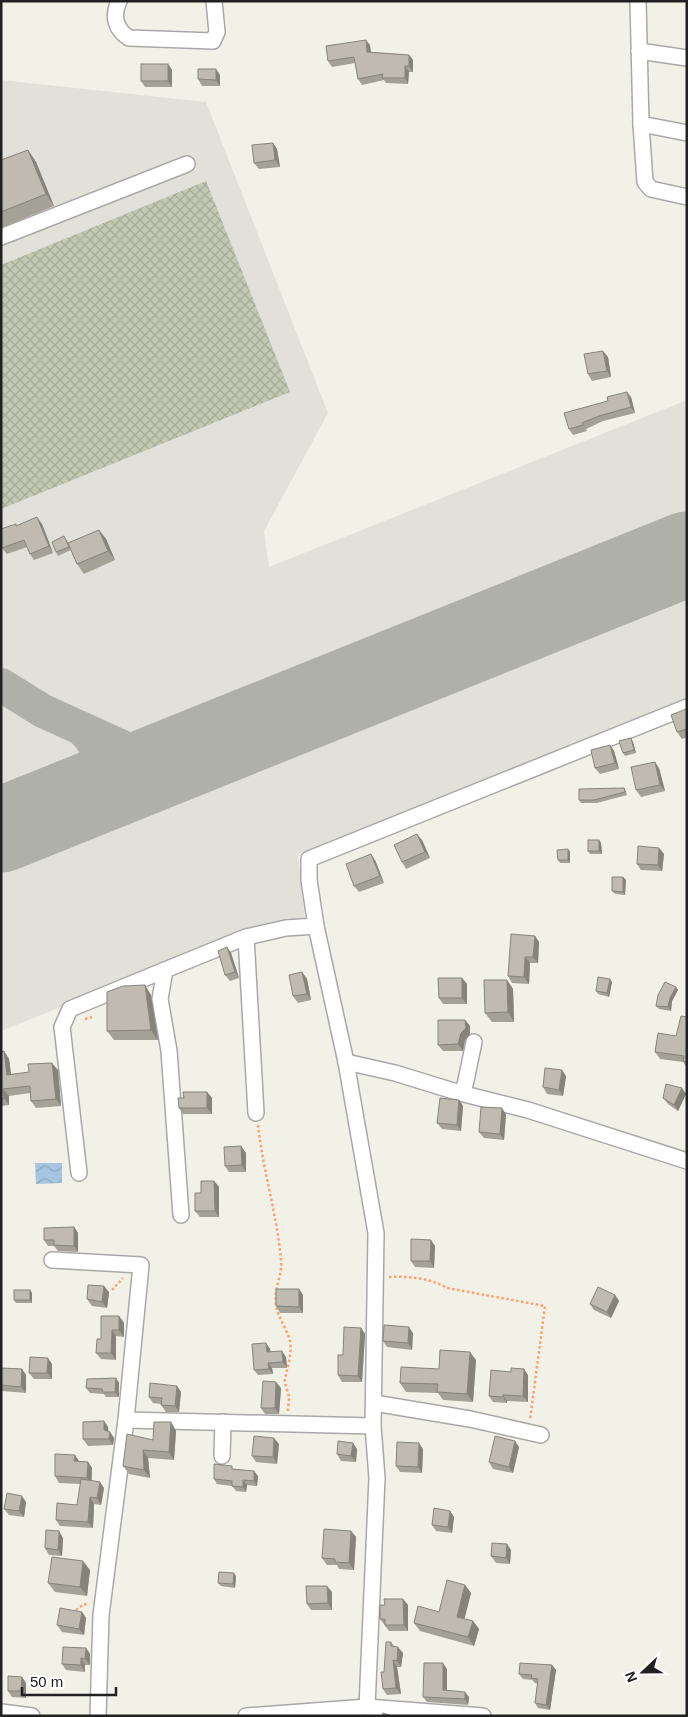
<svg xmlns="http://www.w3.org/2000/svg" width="688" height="1717" viewBox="0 0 688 1717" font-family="Helvetica,sans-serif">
  <defs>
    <pattern id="construction-cross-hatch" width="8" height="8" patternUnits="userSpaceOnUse" patternTransform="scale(1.25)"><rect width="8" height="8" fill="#c2c8b2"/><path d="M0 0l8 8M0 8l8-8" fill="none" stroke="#a6ac99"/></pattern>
    <pattern id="water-waves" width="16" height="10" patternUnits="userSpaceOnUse" patternTransform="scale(1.25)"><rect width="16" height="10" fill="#a5c5e2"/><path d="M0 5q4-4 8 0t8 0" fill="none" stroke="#8ea9c2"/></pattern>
  </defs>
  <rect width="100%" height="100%" fill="#f2f1e7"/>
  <path fill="#e1e1d9" d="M1,80L206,102L328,413L264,531L269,567L687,400V699L415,810L298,854L305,921H276L1,1031Z"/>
  <path fill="url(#construction-cross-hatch)" d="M206,181L290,392L1,509V265Z"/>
  <path fill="url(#water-waves)" d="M35,1163H62V1183L36,1184Z"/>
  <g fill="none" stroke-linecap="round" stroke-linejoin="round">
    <g stroke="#b0b0ab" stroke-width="34">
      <path d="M1,685L43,711L162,765"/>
      <path d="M54,809C66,802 83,797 93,789C113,773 96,742 82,729"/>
    </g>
    <path stroke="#b0b0ab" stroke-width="85" d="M1,830L687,554"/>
    <g stroke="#a8a8a8" stroke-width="18">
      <g id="minor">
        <path d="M119,1C112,16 115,29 129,38L213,41L217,32L214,1"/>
        <path d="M638,1L641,124L645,182L651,189L687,197"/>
        <path d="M639,51L687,58"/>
        <path d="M641,124L687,133"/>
        <path d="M1,237L187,164"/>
        <path d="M346,1062L395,1073L460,1093L465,1085L474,1042"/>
        <path d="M460,1093L528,1110L687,1161"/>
        <path d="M256,1113L246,937L286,928L316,926"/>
        <path d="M79,1173L62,1027L70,1009L165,970"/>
        <path d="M181,1215L169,1051L160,999L165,970L246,937"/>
        <path d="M52,1260L141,1265L126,1420L101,1615L98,1716"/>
        <path d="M374,1403L470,1419L541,1435"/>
        <path d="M126,1420L373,1426"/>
        <path d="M222,1456L223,1422"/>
        <path d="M367,1707L377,1478L373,1426L376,1233L346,1062L316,926L309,880V859L687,707"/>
        <path d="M1,1712L32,1716"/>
        <path d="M246,1716L367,1707L483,1716"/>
      </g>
    </g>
    <g stroke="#ff9f6b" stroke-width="2.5" stroke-dasharray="2.5 2.5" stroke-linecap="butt">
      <path d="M85,1019L92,1017"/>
      <path d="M258,1125C263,1171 277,1214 281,1260C283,1275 273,1289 276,1305C278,1318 287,1329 290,1341C292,1354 288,1366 285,1378C284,1384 288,1391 289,1397C289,1401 288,1407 288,1412"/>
      <path d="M389,1277C409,1276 430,1278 447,1288L545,1306L530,1420"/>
      <path d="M112,1290L123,1278"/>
      <path d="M76,1610L84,1604L89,1605"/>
    </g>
    <use href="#minor" stroke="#fff" stroke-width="15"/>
  </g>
  <g fill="#a4a197">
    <path d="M370,45L371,52L409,55L413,60V72H409L408,84L386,83L384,80L362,85L358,79L355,63L332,67L328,61Z"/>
    <path d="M168,64L172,70V87H145L141,81Z"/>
    <path d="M220,75V86H202L198,79Z"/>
    <path d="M273,143L277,149L280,167L259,169L254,163Z"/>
    <path d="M28,150L36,162L54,206L1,228V160Z"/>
    <path d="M608,357L611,377L592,381L588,374Z"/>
    <path d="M631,397L635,413L603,421L586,429L587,431L573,435L569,429Z"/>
    <path d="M16,524L17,526L42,524L53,553L34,560L30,554L27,547L7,554L2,548Z"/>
    <path d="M99,530L106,539L115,560L84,574L77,564L71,550L58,556L56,552L66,539L70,546Z"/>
    <path d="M686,709H687V737L682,739L677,732Z"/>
    <path d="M633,742L636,753L625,756L623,753Z"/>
    <path d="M610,745L614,751L619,769L600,774L595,768Z"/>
    <path d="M659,768L665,791L641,797L636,790Z"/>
    <path d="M624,788L626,791L627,795L597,803H581L579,800Z"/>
    <path d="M422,840L430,858L406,869L402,862Z"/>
    <path d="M599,840L601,843L602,854H590L588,851Z"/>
    <path d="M659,848L664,854L662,871L641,870L637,864Z"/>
    <path d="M568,849L570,852V863H560L558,860Z"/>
    <path d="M375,860L384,883L359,892L354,886Z"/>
    <path d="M623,877L626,880L625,895L615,894L612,891Z"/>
    <path d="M535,936L539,942L538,963H530L529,984L512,983L508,976Z"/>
    <path d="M231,953L239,978L230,981L225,975Z"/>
    <path d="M302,972L307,979L311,1000L298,1003L293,996Z"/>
    <path d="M462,978L467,984V1004H443L439,998Z"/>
    <path d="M507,980L513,989L514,1022H492L485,1013Z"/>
    <path d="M612,982L609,997L598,994L596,991Z"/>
    <path d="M676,987L678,990L672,1001L671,1011L659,1009L656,1006Z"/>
    <path d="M151,995L158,1040H114L107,1031Z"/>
    <path d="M687,1017V1067L683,1062L660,1059L655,1052L676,1036Z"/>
    <path d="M465,1020L470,1026V1034L465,1040L463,1051H443L438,1045Z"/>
    <path d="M4,1051L9,1059L11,1074L58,1070L61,1106L36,1108L31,1101L30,1093L9,1096V1105L1,1106V1052Z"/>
    <path d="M566,1076L563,1096L547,1094L543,1087Z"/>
    <path d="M682,1088L686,1094L678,1111L668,1104L663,1098Z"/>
    <path d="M207,1092L212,1098V1114H183L179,1108Z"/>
    <path d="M459,1100L463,1106L461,1131L442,1129L437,1123Z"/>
    <path d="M506,1114L504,1140L484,1138L479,1132Z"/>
    <path d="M241,1146L246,1153V1172H229L225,1166Z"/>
    <path d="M214,1181L219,1187V1217H200L195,1211L201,1193Z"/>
    <path d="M74,1227L78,1233V1252L58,1251L54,1246H48L44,1240Z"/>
    <path d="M435,1246L434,1268L415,1267L411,1261Z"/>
    <path d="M299,1289L303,1295V1313H280L276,1306Z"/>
    <path d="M30,1290L32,1293V1303H16L14,1300Z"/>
    <path d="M109,1292L107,1308L92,1306L87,1299Z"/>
    <path d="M615,1295L619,1301L611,1318L594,1310L590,1304Z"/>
    <path d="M119,1316L124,1323V1337L116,1336V1360L101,1359L96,1353L101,1339Z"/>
    <path d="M361,1328L365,1334L362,1382H342L338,1375L343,1355Z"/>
    <path d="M413,1333L412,1350L387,1347L383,1341Z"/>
    <path d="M266,1343L270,1349L271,1352L286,1357L287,1368H272L273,1374L258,1375L254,1370Z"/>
    <path d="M476,1360L473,1402L443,1400L438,1393L406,1392L400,1383L439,1369Z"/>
    <path d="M52,1364V1379H34L29,1373Z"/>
    <path d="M1,1368L22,1369L26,1375V1393L2,1391Z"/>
    <path d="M524,1369L528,1375V1402L507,1401V1403L493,1402L489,1396L511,1372Z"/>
    <path d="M116,1378L119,1383V1397H106L104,1394L90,1393L86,1388Z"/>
    <path d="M177,1386L181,1392L179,1412H166L161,1405V1404L153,1403L149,1397Z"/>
    <path d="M281,1388L279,1414H265L261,1408Z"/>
    <path d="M104,1421L108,1427V1431L110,1432L114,1438L113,1445L88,1446L83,1439Z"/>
    <path d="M171,1422L176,1431L174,1460L148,1458L150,1478L129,1474L123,1466L153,1440Z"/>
    <path d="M279,1444L277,1464L256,1462L252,1456Z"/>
    <path d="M519,1447L513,1473L493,1469L489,1462Z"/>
    <path d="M357,1449L356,1462L341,1461L337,1454Z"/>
    <path d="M423,1449L422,1473L400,1472L396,1466Z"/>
    <path d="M79,1461L88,1462L92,1468V1480L104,1488L101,1505L94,1504L93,1528L60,1526L56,1520L77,1505L81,1484L59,1483L55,1476Z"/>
    <path d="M234,1469L258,1476L257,1486L247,1485L246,1492L236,1491L232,1486L217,1484L214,1479Z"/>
    <path d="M26,1502L24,1517L9,1515L4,1509Z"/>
    <path d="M450,1511L454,1517L452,1533L436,1531L432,1525Z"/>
    <path d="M351,1531L356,1537L354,1570L339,1569L337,1565H327L322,1558Z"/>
    <path d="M63,1538L62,1556L49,1555L45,1548Z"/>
    <path d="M511,1550L510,1564L496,1563L491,1556Z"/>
    <path d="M90,1570L87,1596L55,1592L48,1583Z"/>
    <path d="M236,1576L235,1588L221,1586L218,1583Z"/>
    <path d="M465,1585L471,1593L464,1619L473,1621L479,1629L474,1646L420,1631L414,1623L439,1612Z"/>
    <path d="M332,1592V1610H311L307,1604Z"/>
    <path d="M403,1599L408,1605V1631H389L380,1619L385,1605Z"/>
    <path d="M82,1612L86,1618L84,1635L62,1632L57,1625Z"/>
    <path d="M391,1642L394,1646L403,1653L401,1667H397L401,1694L387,1695L383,1689L384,1672Z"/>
    <path d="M86,1648L90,1654V1665H85V1672L66,1670L62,1664Z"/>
    <path d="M552,1665L556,1670L550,1710L538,1708L535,1703L538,1684L535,1683L532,1680L523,1679L519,1674Z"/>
    <path d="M447,1669V1691L469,1697L468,1705L427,1702L423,1697Z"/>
    <path d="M22,1677L26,1683V1698L12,1697L8,1691Z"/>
  </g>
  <g fill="#86837b">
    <path d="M366,40L370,45L371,58L367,52Z"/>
    <path d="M409,55L413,60V72L409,66Z"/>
    <path d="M168,64L172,70V87L168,81Z"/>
    <path d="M405,66L409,72L408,84L405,78Z"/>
    <path d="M216,69L220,75V86L216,80Z"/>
    <path d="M273,143L277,149L280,167L275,160Z"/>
    <path d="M28,150L36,162L54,206L46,194Z"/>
    <path d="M603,351L608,357L611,377L607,371Z"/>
    <path d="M627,392L631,397L635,413L631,407Z"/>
    <path d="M37,517L42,524L53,553L49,546Z"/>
    <path d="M99,530L106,539L115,560L108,551Z"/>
    <path d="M631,738L633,742L636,753L634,750Z"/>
    <path d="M610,745L614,751L619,769L615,763Z"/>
    <path d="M655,762L659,768L665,791L660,785Z"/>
    <path d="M417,834L422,840L430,858L425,852Z"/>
    <path d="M599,840L601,843L602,854L599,851Z"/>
    <path d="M659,848L664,854L662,871L658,865Z"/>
    <path d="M568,849L570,852V863L568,860Z"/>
    <path d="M371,854L375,860L384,883L380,876Z"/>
    <path d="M623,877L626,880L625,895L623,892Z"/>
    <path d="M535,936L539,942L538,963L533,957Z"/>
    <path d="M227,947L231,953L239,978L235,972Z"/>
    <path d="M525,957L530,963L529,984L524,977Z"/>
    <path d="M302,972L307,979L311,1000L307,994Z"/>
    <path d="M462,978L467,984V1004L462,998Z"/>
    <path d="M610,979L612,982L609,997L607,993Z"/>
    <path d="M507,980L513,989L514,1022L508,1012Z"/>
    <path d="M145,985L151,995L158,1040L151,1030Z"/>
    <path d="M676,987L678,990L672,1001L671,1011L668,1007L670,998Z"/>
    <path d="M465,1020L470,1026V1034L465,1040L463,1051L458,1044L461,1033Z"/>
    <path d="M4,1051L9,1059L12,1082L7,1075Z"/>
    <path d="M52,1063L58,1070L61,1106L56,1099Z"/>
    <path d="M562,1070L566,1076L563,1096L559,1090Z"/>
    <path d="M682,1088L686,1094L678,1111L674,1105Z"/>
    <path d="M3,1089L9,1096V1105L4,1098Z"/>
    <path d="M207,1092L212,1098V1114L207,1108Z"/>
    <path d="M459,1100L463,1106L461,1131L457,1125Z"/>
    <path d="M502,1108L506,1114L504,1140L500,1134Z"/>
    <path d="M241,1146L246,1153V1172L242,1165Z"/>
    <path d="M214,1181L219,1187V1217L215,1211Z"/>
    <path d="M74,1227L78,1233V1252L74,1246Z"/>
    <path d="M431,1240L435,1246L434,1268L430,1261Z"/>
    <path d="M104,1286L109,1292L107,1308L102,1302Z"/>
    <path d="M299,1289L303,1295V1313L299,1307Z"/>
    <path d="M30,1290L32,1293V1303L30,1300Z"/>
    <path d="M615,1295L619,1301L611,1318L607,1312Z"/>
    <path d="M119,1316L124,1323V1337L119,1330Z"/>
    <path d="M409,1327L413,1333L412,1350L408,1343Z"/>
    <path d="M361,1328L365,1334L362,1382L358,1376Z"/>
    <path d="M112,1330L116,1336V1360L111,1353Z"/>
    <path d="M266,1343L270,1349L271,1357L267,1352Z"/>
    <path d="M282,1351L286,1357L287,1368L283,1362Z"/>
    <path d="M470,1352L476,1360L473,1402L467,1394Z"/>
    <path d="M48,1358L52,1364V1379L47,1373Z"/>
    <path d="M268,1363L272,1368L273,1374L269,1369Z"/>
    <path d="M22,1369L26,1375V1393L21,1387Z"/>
    <path d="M524,1369L528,1375V1402L523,1396Z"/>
    <path d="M116,1378L119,1383V1397L115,1392Z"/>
    <path d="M276,1382L281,1388L279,1414L275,1408Z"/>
    <path d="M177,1386L181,1392L179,1412L175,1406Z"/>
    <path d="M503,1395L507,1401V1403L503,1397Z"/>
    <path d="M104,1421L108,1427L109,1437L104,1430Z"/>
    <path d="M171,1422L176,1431L174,1460L169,1452Z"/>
    <path d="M110,1432L114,1438L113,1445L109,1439Z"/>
    <path d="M274,1438L279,1444L277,1464L273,1457Z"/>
    <path d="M515,1441L519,1447L513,1473L509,1467Z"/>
    <path d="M353,1443L357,1449L356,1462L351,1456Z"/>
    <path d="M419,1443L423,1449L422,1473L418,1467Z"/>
    <path d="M143,1450L148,1458L150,1478L144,1470Z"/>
    <path d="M75,1455L79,1461H74Z"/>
    <path d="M88,1462L92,1468L91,1484L87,1478Z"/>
    <path d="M254,1471L258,1476L257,1486L254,1481Z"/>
    <path d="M243,1480L247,1485L246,1492L243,1487Z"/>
    <path d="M100,1482L104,1488L101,1505L97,1498Z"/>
    <path d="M22,1496L26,1502L24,1517L19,1511Z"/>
    <path d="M90,1497L94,1504L93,1528L88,1522Z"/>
    <path d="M450,1511L454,1517L452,1533L448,1527Z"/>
    <path d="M59,1531L63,1538L62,1556L58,1550Z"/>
    <path d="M351,1531L356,1537L354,1570L349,1563Z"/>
    <path d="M507,1544L511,1550L510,1564L506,1558Z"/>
    <path d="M83,1561L90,1570L87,1596L80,1587Z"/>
    <path d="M234,1573L236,1576L235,1588L233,1584Z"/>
    <path d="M465,1585L471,1593L463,1625L457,1617Z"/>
    <path d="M327,1586L332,1592V1610L328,1603Z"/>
    <path d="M403,1599L408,1605V1631L404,1625Z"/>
    <path d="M82,1612L86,1618L84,1635L79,1629Z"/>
    <path d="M473,1621L479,1629L474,1646L468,1637Z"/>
    <path d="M398,1647L403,1653L401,1667L397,1661Z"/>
    <path d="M86,1648L90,1654V1665L85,1659Z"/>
    <path d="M81,1658L85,1665V1672L81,1665Z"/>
    <path d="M393,1660L397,1667L401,1694L396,1688Z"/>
    <path d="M443,1663L447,1669V1696L443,1690Z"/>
    <path d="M552,1665L556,1670L550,1710L546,1705Z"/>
    <path d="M22,1677L26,1683V1698L21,1691Z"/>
    <path d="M465,1692L469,1697L468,1705L465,1699Z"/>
  </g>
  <g fill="#bfbbb0" stroke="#86837b">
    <path d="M366,40L367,52L409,55V66H405V78H382L383,74L358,79L354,57L328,61L326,46Z"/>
    <rect x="141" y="64" width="27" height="17"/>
    <path d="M198,69H216V80L198,79Z"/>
    <path d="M273,143L275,160L254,163L252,145Z"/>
    <path d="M28,150L46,194L1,212V160Z"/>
    <path d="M603,351L607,371L588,374L584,354Z"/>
    <path d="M627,392L631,407L599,416L582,423L583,425L569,429L564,413L608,401L607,397Z"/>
    <path d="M37,517L49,546L30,554L24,540L2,548L1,545V529L16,524V526Z"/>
    <path d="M99,530L108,551L77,564L68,543Z"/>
    <path d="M64,536L69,547L56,552L52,542Z"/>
    <path d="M686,709H687V729L677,732L671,715Z"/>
    <path d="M631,738L634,750L623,753L619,741Z"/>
    <path d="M610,745L615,763L595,768L591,750Z"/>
    <path d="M655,762L660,785L636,790L631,767Z"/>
    <path d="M624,788L625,792L594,800H579V789Z"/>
    <path d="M417,834L425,852L402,862L394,845Z"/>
    <rect x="588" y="840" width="11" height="11"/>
    <path d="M638,846L659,848L658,865L637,864Z"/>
    <path d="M568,849V860H558L557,850Z"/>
    <path d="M371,854L380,876L354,886L346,864Z"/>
    <path d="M612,877H623V892L612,891Z"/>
    <path d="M511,934L535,936L533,957H525L524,977L508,976Z"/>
    <path d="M227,947L235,972L225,975L218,951Z"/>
    <path d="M302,972L307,994L293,996L289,975Z"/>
    <path d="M598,977L610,979L607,993L596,991Z"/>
    <path d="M438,978H462V998H439Z"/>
    <path d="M484,980H507L508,1012L485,1013Z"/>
    <path d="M665,982L676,987L670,998L668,1007L656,1006L658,995Z"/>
    <path d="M145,985L151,1030L107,1031V992L123,986Z"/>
    <path d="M681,1016L687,1017V1062L683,1061L684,1056L655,1052L658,1033L676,1036Z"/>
    <path d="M438,1020H465L466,1028L461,1033L458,1044L438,1045Z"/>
    <path d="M4,1051L7,1075L29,1072L28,1064L52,1063L56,1099L31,1101L30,1086L3,1089L4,1098H1V1052Z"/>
    <path d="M545,1068L562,1070L559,1090L543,1087Z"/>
    <path d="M666,1084L682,1088L674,1105L663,1098Z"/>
    <path d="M183,1092H207V1108H179L178,1098H184Z"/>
    <path d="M440,1098L459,1100L457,1125L437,1123Z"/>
    <path d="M481,1107L502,1108L500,1134L479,1132Z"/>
    <path d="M241,1146L242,1165L225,1166L224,1147Z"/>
    <path d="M201,1181H214L215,1211H195V1193H201Z"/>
    <path d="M74,1227V1246L54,1245V1240H44V1228Z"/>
    <path d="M411,1239L431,1240L430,1261H411Z"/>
    <path d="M88,1285L104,1286L102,1302L87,1299Z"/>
    <path d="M598,1287L615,1295L607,1312L590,1304Z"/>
    <path d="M276,1289H299V1307L276,1306Z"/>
    <rect x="14" y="1290" width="16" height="10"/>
    <path d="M101,1316H119V1330H112L111,1353H96L97,1339H101Z"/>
    <path d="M384,1325L409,1327L408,1343L383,1341Z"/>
    <path d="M344,1327L361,1328L358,1376L338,1375V1355H343Z"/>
    <path d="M266,1343L267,1352L282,1351L283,1362L268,1363L269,1369L254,1370L252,1344Z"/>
    <path d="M440,1350L470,1352L467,1394L437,1392L438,1384L400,1383L401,1367L439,1369Z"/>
    <path d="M30,1357L48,1358L47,1373H29Z"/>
    <path d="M1,1368L22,1369L21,1387L1,1385Z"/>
    <path d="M511,1368L524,1369L523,1396L503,1395V1397L489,1396L491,1370L511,1372Z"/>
    <path d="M116,1378L115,1392H103L102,1389L86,1388L87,1379Z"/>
    <path d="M263,1381L276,1382L275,1408H261Z"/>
    <path d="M150,1383L177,1386L175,1406L161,1405L162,1398L149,1397Z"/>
    <path d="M104,1421V1430L110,1432L109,1439H83V1422Z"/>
    <path d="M154,1422H171L169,1452L143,1450L144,1470L123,1466L127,1434L153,1440Z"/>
    <path d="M254,1436L274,1438L273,1457L252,1456Z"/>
    <path d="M495,1436L515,1441L509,1467L489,1462Z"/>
    <path d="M338,1441L353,1443L351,1456L337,1454Z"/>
    <path d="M397,1442L419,1443L418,1467L396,1466Z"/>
    <path d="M55,1454L75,1455L74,1461L88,1462L87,1478L55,1476Z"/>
    <path d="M214,1464L232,1466V1469L254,1471V1481L243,1480V1487L232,1486V1481L214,1479Z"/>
    <path d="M81,1479L100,1482L97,1498L90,1497L88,1522L56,1520L57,1503L77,1505Z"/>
    <path d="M7,1493L22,1496L19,1511L4,1509Z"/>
    <path d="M434,1508L450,1511L448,1527L432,1525Z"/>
    <path d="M324,1529L351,1531L349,1563L335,1562V1559L322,1558Z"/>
    <path d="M46,1530L59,1531L58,1550L45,1548Z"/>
    <path d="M492,1543L507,1544L506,1558L491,1556Z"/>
    <path d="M52,1557L83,1561L80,1587L48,1583Z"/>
    <path d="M219,1572L234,1573L233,1584L218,1583Z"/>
    <path d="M447,1580L465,1585L457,1617L473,1621L468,1637L414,1623L418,1606L439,1612Z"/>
    <path d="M306,1586H327L328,1603L307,1604Z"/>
    <path d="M384,1599H403L404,1625H385V1619H380V1605H385Z"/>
    <path d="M60,1608L82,1612L79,1629L57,1625Z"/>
    <path d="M386,1642H391V1646L398,1647L397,1661L393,1660L396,1688L383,1689L381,1672H384Z"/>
    <path d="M63,1647L86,1648L85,1659L81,1658V1665L62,1664Z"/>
    <path d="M424,1663H443V1690L465,1692V1699L423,1697Z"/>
    <path d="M520,1663L552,1665L546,1705L535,1703L538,1679L531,1678L532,1675L519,1674Z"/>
    <path d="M8,1676L22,1677L21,1691H8Z"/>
    <path d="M383,1713L392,1716H382Z"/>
  </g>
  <rect width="688" height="1717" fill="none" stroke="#212121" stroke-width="5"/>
  <g transform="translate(643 1672) rotate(248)" stroke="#ffffff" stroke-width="4" paint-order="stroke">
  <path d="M0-4L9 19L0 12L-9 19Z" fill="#212121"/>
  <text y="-8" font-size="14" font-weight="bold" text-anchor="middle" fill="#212121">N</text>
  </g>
  <path d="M22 1687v8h94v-8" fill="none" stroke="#212121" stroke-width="2.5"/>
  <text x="30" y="1687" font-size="15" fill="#212121" stroke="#ffffff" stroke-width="4" paint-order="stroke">50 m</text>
</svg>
